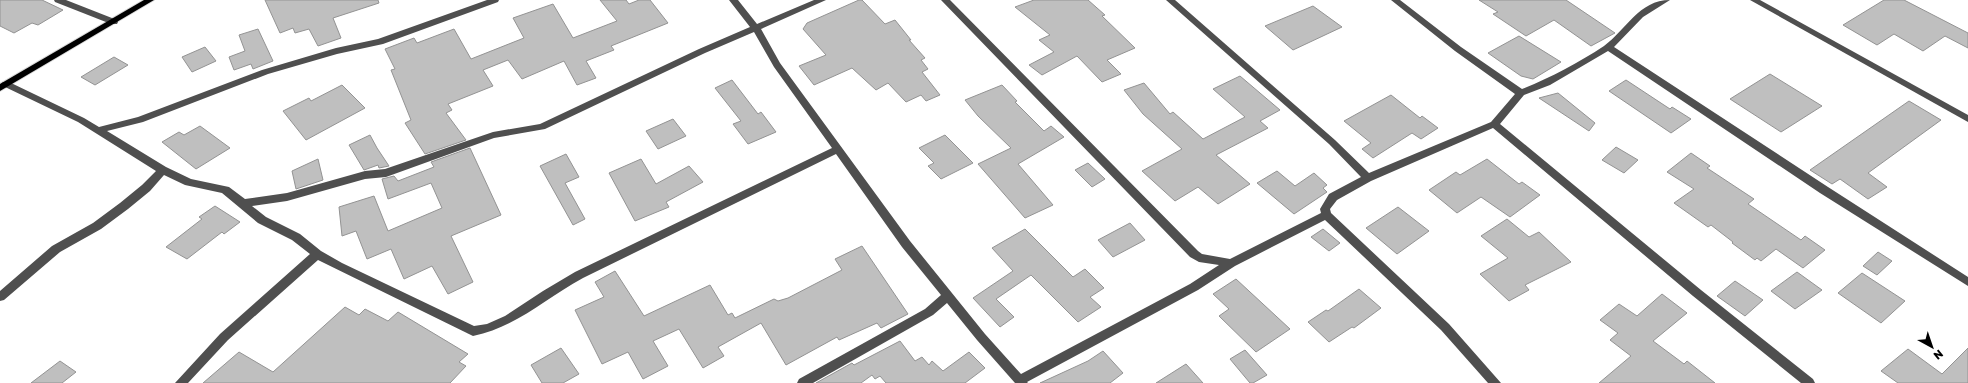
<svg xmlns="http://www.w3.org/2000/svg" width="1968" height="383" viewBox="0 0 1968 383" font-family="'Golos Text',sans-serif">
  <rect width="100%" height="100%" fill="#fff"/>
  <g fill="#bfbfbf" stroke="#939393">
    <path d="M0,0H42L63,10L38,25L32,23L14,33L0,26Z"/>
    <path d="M265,0H378L379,3L333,18L341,38L318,46L309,29L295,33L293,28L280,33Z"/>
    <path d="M600,0H626L629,4L639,0H650L668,23L611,46L614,50L586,61L596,78L577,85L564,61L522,79L508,60L483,70L493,86L448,104L452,110L446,113L466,140L425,154L405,123L411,120L391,70L395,69L385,49L414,38L417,43L454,29L471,59L524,38L513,18L553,4L573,38L617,21Z"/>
    <path d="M859,0H862L885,24L895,20L911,40H909L925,58L921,60L928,69L922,72L940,95L926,101L921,95L906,102L888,83L876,90L852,68L814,85L799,66L826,55L803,29L807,23Z"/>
    <path d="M1034,0H1088L1105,15L1102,16L1135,48L1107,60L1121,74L1102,82L1077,56L1042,75L1029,65L1054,52L1039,40L1050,35L1015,7Z"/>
    <path d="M1479,0H1566L1615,33L1591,46L1554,20L1526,36L1493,14L1498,12Z"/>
    <path d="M1884,0H1904L1968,33V48L1945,36L1923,51L1894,34L1877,45L1843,25Z"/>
    <path d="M1313,6L1342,27L1293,50L1265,26Z"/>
    <path d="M258,29L273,61L253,69L251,64L234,70L229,57L245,51L239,35Z"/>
    <path d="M1519,36L1561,62L1533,79L1521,76L1488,53Z"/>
    <path d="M205,47L216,61L192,72L182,57Z"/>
    <path d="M114,57L128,65L95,85L81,77Z"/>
    <path d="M1770,74L1822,106L1781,132L1730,99Z"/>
    <path d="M1240,76L1280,110L1260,121L1268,128L1216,155L1250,184L1218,204L1198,187L1175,201L1142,171L1182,149L1143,114L1124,90L1144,83L1170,114L1173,112L1203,139L1245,117L1213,89Z"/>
    <path d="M732,80L758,114L761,112L776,132L748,144L733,124L741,121L715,88Z"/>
    <path d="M1626,80L1670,109L1672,107L1691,119L1671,133L1609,91Z"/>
    <path d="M342,85L365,108L306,140L283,111L309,98L311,101Z"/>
    <path d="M1002,85L1017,101L1015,102L1044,131L1051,126L1064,137L1018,164L1053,205L1025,218L978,164L1011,148L978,116L965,100Z"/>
    <path d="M1558,93L1595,123L1589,131L1539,98Z"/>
    <path d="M1391,95L1420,118L1422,116L1438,128L1421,139L1412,133L1373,158L1362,149L1371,143L1344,121Z"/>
    <path d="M1909,101L1941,120L1868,173L1887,187L1868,199L1840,179L1832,184L1810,170Z"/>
    <path d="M673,119L686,136L658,149L646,131Z"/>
    <path d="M200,126L230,148L196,169L162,142L179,132L184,135Z"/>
    <path d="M370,135L377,148L389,166L379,168L378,165L364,170L349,145Z"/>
    <path d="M945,135L973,163L941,179L928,166L934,163L919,148Z"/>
    <path d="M1616,147L1638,160L1624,173L1602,160Z"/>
    <path d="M470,148L501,215L451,236L473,282L448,294L432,266L404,279L391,249L367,259L356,231L342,236L339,207L374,196L388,231L442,208L431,183L388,199L382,179L394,176L398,181L434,167L431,162Z"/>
    <path d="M1691,153L1710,166L1707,168L1754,199L1748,204L1801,240L1805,236L1825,250L1803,268L1776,249L1761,261L1757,258L1755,260L1732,243L1733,242L1711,225L1708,227L1674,203L1694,189L1667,172Z"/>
    <path d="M566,154L579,177L565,183L585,219L573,225L540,166Z"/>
    <path d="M318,159L323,180L296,189L292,171Z"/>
    <path d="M641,159L656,184L689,166L703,182L666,202L669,207L635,221L609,173Z"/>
    <path d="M1487,159L1519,184L1522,182L1540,195L1510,217L1481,197L1457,213L1429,190L1456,172L1460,175Z"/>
    <path d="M1088,163L1105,179L1092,187L1075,170Z"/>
    <path d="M1277,171L1295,186L1314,173L1327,185L1323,188L1327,192L1294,214L1257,183Z"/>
    <path d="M215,206L240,222L224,234L222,232L187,259L166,247L202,219L199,217Z"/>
    <path d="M1398,207L1429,231L1397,254L1366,228Z"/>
    <path d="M1507,219L1529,237L1539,232L1571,262L1525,285L1529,290L1509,301L1480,274L1508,258L1481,236Z"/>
    <path d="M1130,223L1145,240L1113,257L1098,240Z"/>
    <path d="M1025,229L1073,277L1085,269L1104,288L1090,297L1101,307L1078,322L1031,275L996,299L1014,317L1000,327L973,298L1013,271L992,248Z"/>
    <path d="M1323,229L1340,243L1329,251L1311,237Z"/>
    <path d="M862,246L908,314L881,328L877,323L839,340L837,337L786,365L761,323L718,347L724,356L703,368L679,329L653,341L668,366L643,379L628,352L602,364L575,310L604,297L595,282L615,271L644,316L710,285L728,315L732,313L735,318L774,299L778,301L788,298L842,270L835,259Z"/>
    <path d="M1878,252L1892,261L1877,275L1863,266Z"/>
    <path d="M1797,272L1822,290L1795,309L1771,291Z"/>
    <path d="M1862,273L1905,301L1881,323L1838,293Z"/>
    <path d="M1236,279L1290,329L1256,352L1219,316L1229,309L1213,294Z"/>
    <path d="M1735,281L1763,300L1745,316L1717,296Z"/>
    <path d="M1359,289L1381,308L1354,328L1352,327L1329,342L1308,322L1326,310L1328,311Z"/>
    <path d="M1662,294L1687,313L1653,341L1684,364L1687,361L1715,383H1599L1631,356L1610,340L1618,333L1600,320L1619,304L1637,316Z"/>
    <path d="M345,307L359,315L365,309L388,321L398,312L468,354L459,362L466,366L450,383H203L239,352L273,372Z"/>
    <path d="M900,341L915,361L922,357L929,365L932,361L943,371L969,352L985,368L965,383H886L880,376L875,379L872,375L861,383H816L852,363L854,365Z"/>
    <path d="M561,348L579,374L563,383H542L531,365Z"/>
    <path d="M1968,348V383H1898L1881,371L1908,349L1942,374Z"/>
    <path d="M1245,350L1267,375L1253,383H1250L1230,359Z"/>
    <path d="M1103,351L1123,373L1110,383H1040L1088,361Z"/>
    <path d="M60,361L76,372L62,383H31Z"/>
    <path d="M1186,364L1203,383H1156Z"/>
  </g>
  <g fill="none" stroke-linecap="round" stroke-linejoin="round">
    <g stroke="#dbdbdb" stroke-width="2">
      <path id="major" d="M144,0H154L0,91V84Z"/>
    </g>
    <g fill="#4f4f4f" fill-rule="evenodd">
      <path d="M54,0H66L117,20L118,22L117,24H111L55,2Z"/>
      <path d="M487,0H499L498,2L383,44L337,54L268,74L143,122L107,131L166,167L191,179L229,187L245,199L287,193L365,171L385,169L493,132L540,124L699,49L750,27L729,0H738L757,24L814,0H826L761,29L780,63L910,241L985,334L1021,374L1190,284L1219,265L1199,262L1190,257L941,0H950L1198,251L1202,254L1230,259L1321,213L1320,209L1329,194L1361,177L1329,144L1166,0H1175L1335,140L1369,173L1491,122L1515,94L1455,51L1391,0H1400L1461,47L1522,89C1550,78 1578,63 1604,46C1626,30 1639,0 1670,0L1643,17L1614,47L1828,187L1968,277V286L1820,193L1608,51L1550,85L1524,95L1500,124L1701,290L1813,379L1815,383H1801L1693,296L1493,128L1371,181L1337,200L1330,209L1331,213L1449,324L1501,383H1488L1441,330L1325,220L1235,266L1198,290L1027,382L1028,383H1015L977,340L947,303L933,315L813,383H797L799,379L925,309L941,295L902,247L836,154L583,278C544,299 517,327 473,336L318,260L228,340L188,383H175L220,334L310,254L292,240L258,223L222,193L185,185L164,175L150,191L128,209L101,229L60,252L4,300L0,301V291L52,246L93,223L120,203L142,185L156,171L78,122L3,86L1,84L3,82H9L84,118L99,127L138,117L262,70L336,48L378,39ZM754,32L774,67L832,148L575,272L543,291L505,316L487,324L474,326L342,263L321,251L300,234L266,217L252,206L287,201L365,179L386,177L494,138L545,129L705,53Z"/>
      <path d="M1750,0H1760L1968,115V122Z"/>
    </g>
    <use href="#major" fill="#000" fill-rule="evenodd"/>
  </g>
  <g transform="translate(1932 347) rotate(140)" stroke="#ffffff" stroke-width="3" paint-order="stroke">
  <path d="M0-3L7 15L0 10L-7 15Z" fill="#000000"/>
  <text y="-6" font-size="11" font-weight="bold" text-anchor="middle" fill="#000000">N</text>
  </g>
</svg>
